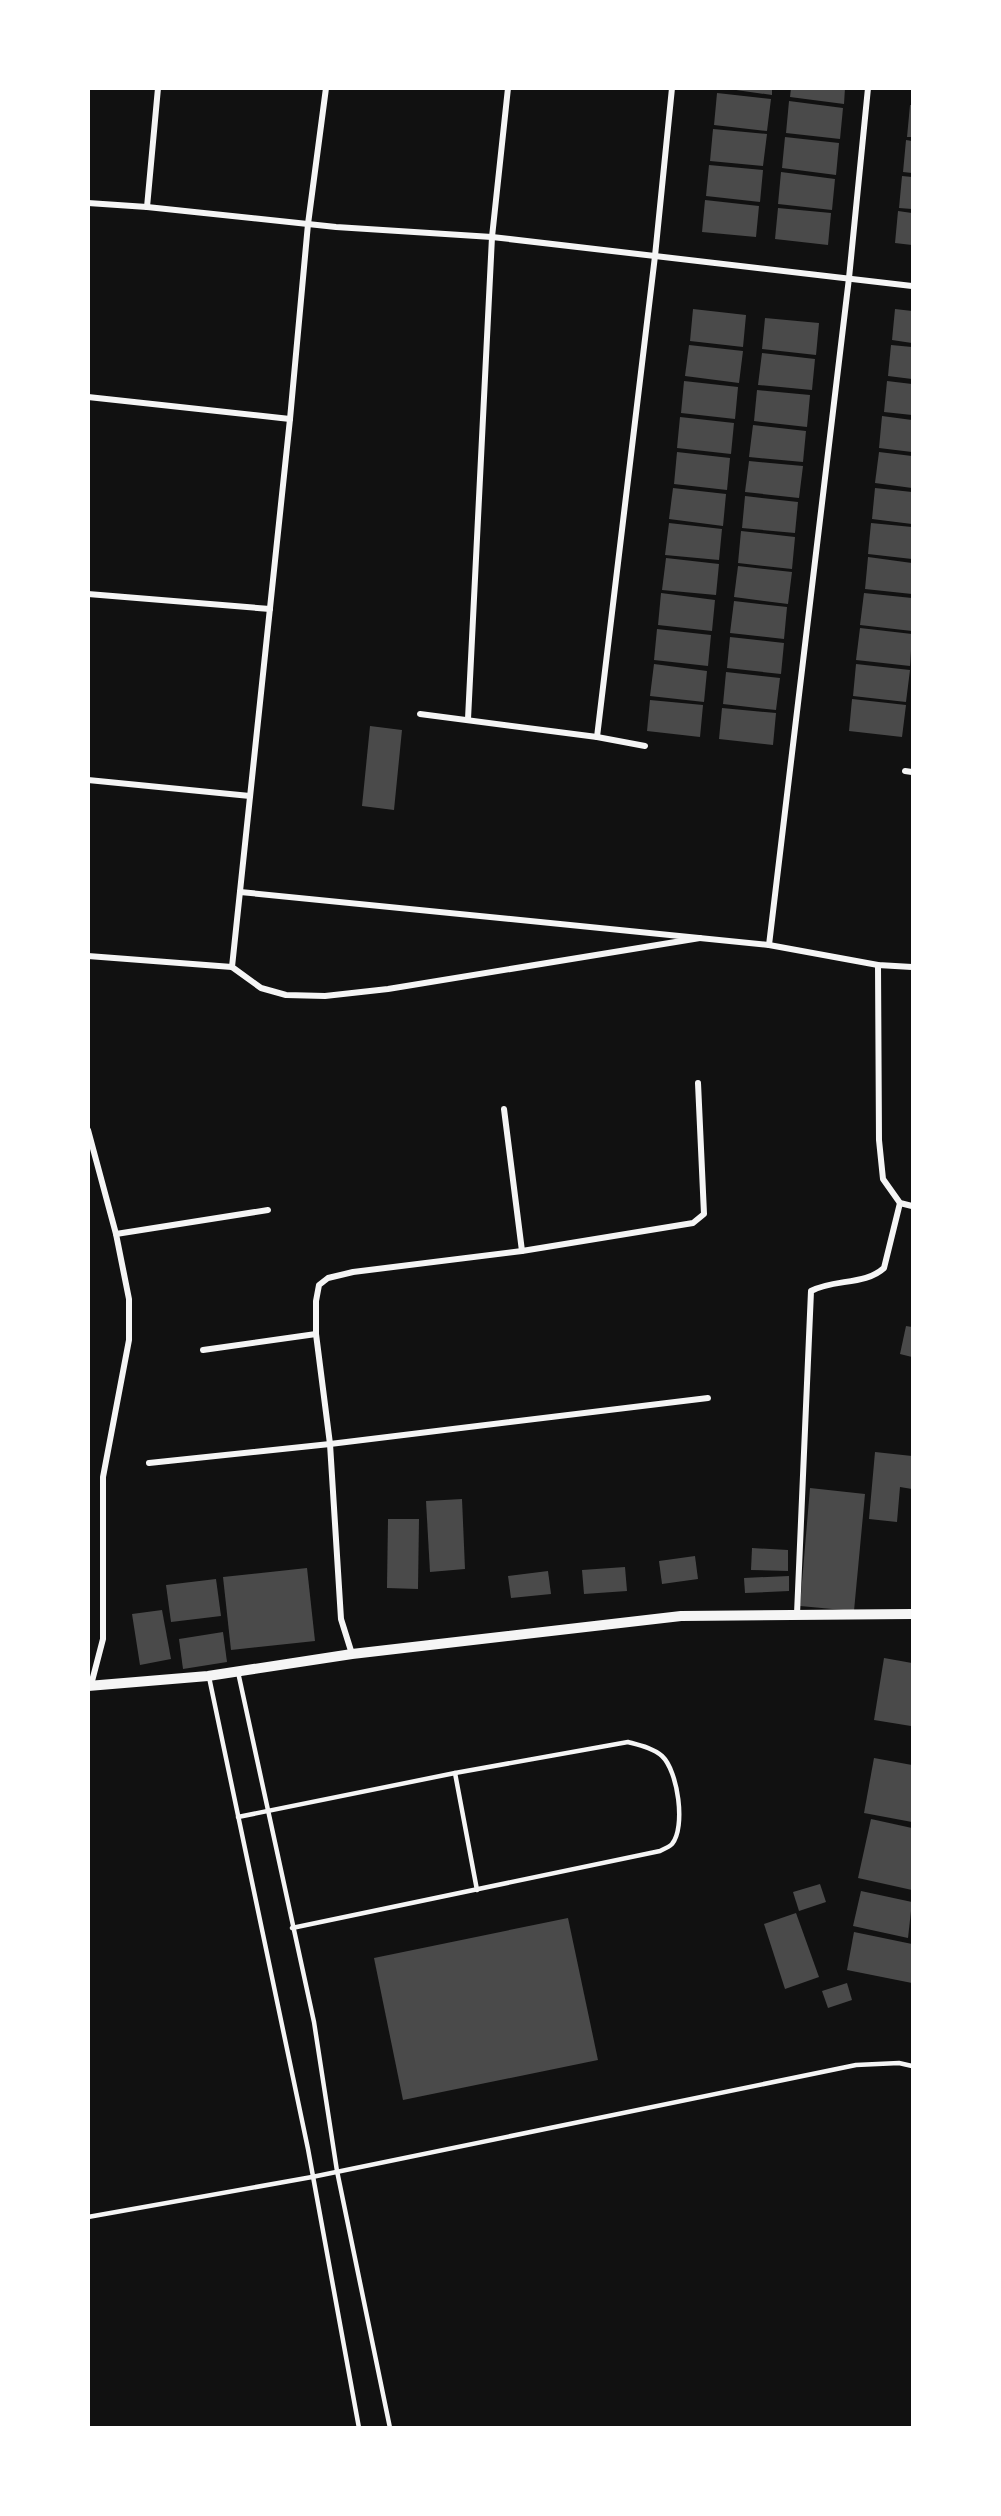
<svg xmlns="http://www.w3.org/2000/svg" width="1001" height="2516" viewBox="0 0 1001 2516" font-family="'Golos Text',sans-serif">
  <rect width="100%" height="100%" fill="#111"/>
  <g fill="#4a4a4a">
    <path d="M722,88H772V95Z"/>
    <path d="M791,88H845L844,104L790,97Z"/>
    <path d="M717,93L771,99L767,131L714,125Z"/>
    <path d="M789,101L843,108L840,139L786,133Z"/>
    <path d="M910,105H912V137H907Z"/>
    <path d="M713,129L767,134L763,166L710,161Z"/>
    <path d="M785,137L839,143L836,175L782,168Z"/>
    <path d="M906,140L912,141V173L903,172Z"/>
    <path d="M709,165L763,170L760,202L706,196Z"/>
    <path d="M781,172L835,179L832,210L778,204Z"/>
    <path d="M902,176L912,177V209L899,208Z"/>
    <path d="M705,200L759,206L756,237L702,232Z"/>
    <path d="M778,208L831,213L828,245L775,239Z"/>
    <path d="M898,211L912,213V245L895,243Z"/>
    <path d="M693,309L746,315L743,347L690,341Z"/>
    <path d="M895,309L912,311V343L892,340Z"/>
    <path d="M765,318L819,323L816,355L762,349Z"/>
    <path d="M689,345L743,351L739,383L685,376Z"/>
    <path d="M891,345L912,347V379L888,376Z"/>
    <path d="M762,353L815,359L812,390L758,385Z"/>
    <path d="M684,381L738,387L735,419L681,413Z"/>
    <path d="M887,381L912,384V415L884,412Z"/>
    <path d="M757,390L810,395L807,427L754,421Z"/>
    <path d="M882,416L912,420V452L879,448Z"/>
    <path d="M680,417L734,423L731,454L677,448Z"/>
    <path d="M753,425L806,431L803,462L749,457Z"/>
    <path d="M677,452L730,458L727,490L674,484Z"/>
    <path d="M879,452L912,456V488L875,483Z"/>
    <path d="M749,461L803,466L799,498L745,492Z"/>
    <path d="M673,488L726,494L723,526L669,519Z"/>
    <path d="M875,488L912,492V524L872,519Z"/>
    <path d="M745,496L798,502L795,533L742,528Z"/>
    <path d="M669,523L722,529L719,560L665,555Z"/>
    <path d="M871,523L912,527V559L868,554Z"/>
    <path d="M741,531L795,537L792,569L738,563Z"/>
    <path d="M868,557L912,563V594L865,589Z"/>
    <path d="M666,558L719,564L716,595L662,590Z"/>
    <path d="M738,566L792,572L788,604L734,597Z"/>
    <path d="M661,593L715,600L712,631L658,625Z"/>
    <path d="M864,593L912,598V631L860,625Z"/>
    <path d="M734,601L787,607L784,639L730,633Z"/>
    <path d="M860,628L912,634L910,666L856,660Z"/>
    <path d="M657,629L711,635L708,666L654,660Z"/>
    <path d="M730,637L784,643L781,674L727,668Z"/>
    <path d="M654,664L707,671L704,702L650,696Z"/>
    <path d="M856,664L910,670L906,702L853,696Z"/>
    <path d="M726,672L780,678L776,710L723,704Z"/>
    <path d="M852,699L906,705L902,737L849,731Z"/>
    <path d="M650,700L703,705L700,737L647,731Z"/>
    <path d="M722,708L776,713L773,745L719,739Z"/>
    <path d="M370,726L402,730L394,810L362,806Z"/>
    <path d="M906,1326L912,1327V1357L900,1354Z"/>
    <path d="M875,1452L912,1456V1489L900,1487L897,1522L869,1519Z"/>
    <path d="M810,1488L865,1494L854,1611L800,1606Z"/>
    <path d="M462,1499L465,1569L430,1572L426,1501Z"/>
    <path d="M388,1519H419L418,1589L387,1588Z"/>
    <path d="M752,1548L788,1550V1571L751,1570Z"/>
    <path d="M695,1556L698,1579L662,1584L659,1561Z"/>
    <path d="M625,1567L627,1591L584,1594L582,1570Z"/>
    <path d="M307,1568L315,1641L231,1650L223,1577Z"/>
    <path d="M548,1571L551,1594L511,1598L508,1576Z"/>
    <path d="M789,1576V1591L745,1593L744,1578Z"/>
    <path d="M216,1579L221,1616L171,1622L166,1585Z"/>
    <path d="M162,1610L171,1659L140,1665L132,1614Z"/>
    <path d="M223,1632L227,1662L183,1669L179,1639Z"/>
    <path d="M884,1658L912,1663L911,1726L874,1720Z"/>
    <path d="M874,1758L912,1765V1822L864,1813Z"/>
    <path d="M871,1819L912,1828V1890L858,1878Z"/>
    <path d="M820,1884L826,1902L799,1911L793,1892Z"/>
    <path d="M861,1891L912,1902L908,1938L853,1926Z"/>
    <path d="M796,1913L819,1977L785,1989L764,1924Z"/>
    <path d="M568,1918L598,2060L403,2100L374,1958Z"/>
    <path d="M854,1932L912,1944V1983L847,1970Z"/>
    <path d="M847,1983L852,2000L828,2008L822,1991Z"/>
  </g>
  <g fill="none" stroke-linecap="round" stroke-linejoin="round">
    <g stroke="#f5f5f5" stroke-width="4.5">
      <path d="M238,1672L314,2022L337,2171L390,2428"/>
      <path d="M209,1677L308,2149L359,2428"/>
      <path d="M455,1773L477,1890"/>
      <path d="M238,1817L455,1773L628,1742C639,1745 653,1748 662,1756C678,1771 686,1827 672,1844C669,1847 664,1849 660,1851L292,1928"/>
      <path d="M88,2217L312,2177L856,2065L899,2063L912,2066"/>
    </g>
    <g stroke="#f5f5f5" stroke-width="6">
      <path d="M326,88L308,224L290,419L232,967L261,988L286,995L325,996L388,989L700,938"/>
      <path d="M88,203L147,207L336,227L492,237L912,286"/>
      <path d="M147,207L158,88"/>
      <path d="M88,397L290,419"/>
      <path d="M88,594L270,609"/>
      <path d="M420,714L597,737L645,746"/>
      <path d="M468,719L492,237L508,88"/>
      <path d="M597,737L655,256L672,88"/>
      <path d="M905,771L912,772"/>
      <path d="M88,780L250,796"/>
      <path d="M240,892L769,945L878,965L912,967"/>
      <path d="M769,945L849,278L868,88"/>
      <path d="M88,956L232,967"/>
      <path d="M878,965L879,1140L883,1179L900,1203L912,1206"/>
      <path d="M504,1109L522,1251"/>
      <path d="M88,1130L116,1234L129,1299V1340L103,1477V1639L91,1685"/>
      <path d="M116,1234L268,1210"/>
      <path d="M203,1350L316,1334"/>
      <path d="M149,1463L330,1444L708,1398"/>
      <path d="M797,1614L811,1291C833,1279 866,1285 884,1268L900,1203"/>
      <path d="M352,1654L341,1619L330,1444L316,1334V1301L319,1285L328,1278L353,1272L522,1251L693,1223L704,1214L698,1083"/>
    </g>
    <path stroke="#f5f5f5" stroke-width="10" d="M88,1686L208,1676L352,1654L681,1616L912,1614"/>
  </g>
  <rect width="1001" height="2516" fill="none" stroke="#ffffff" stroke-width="180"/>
</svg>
